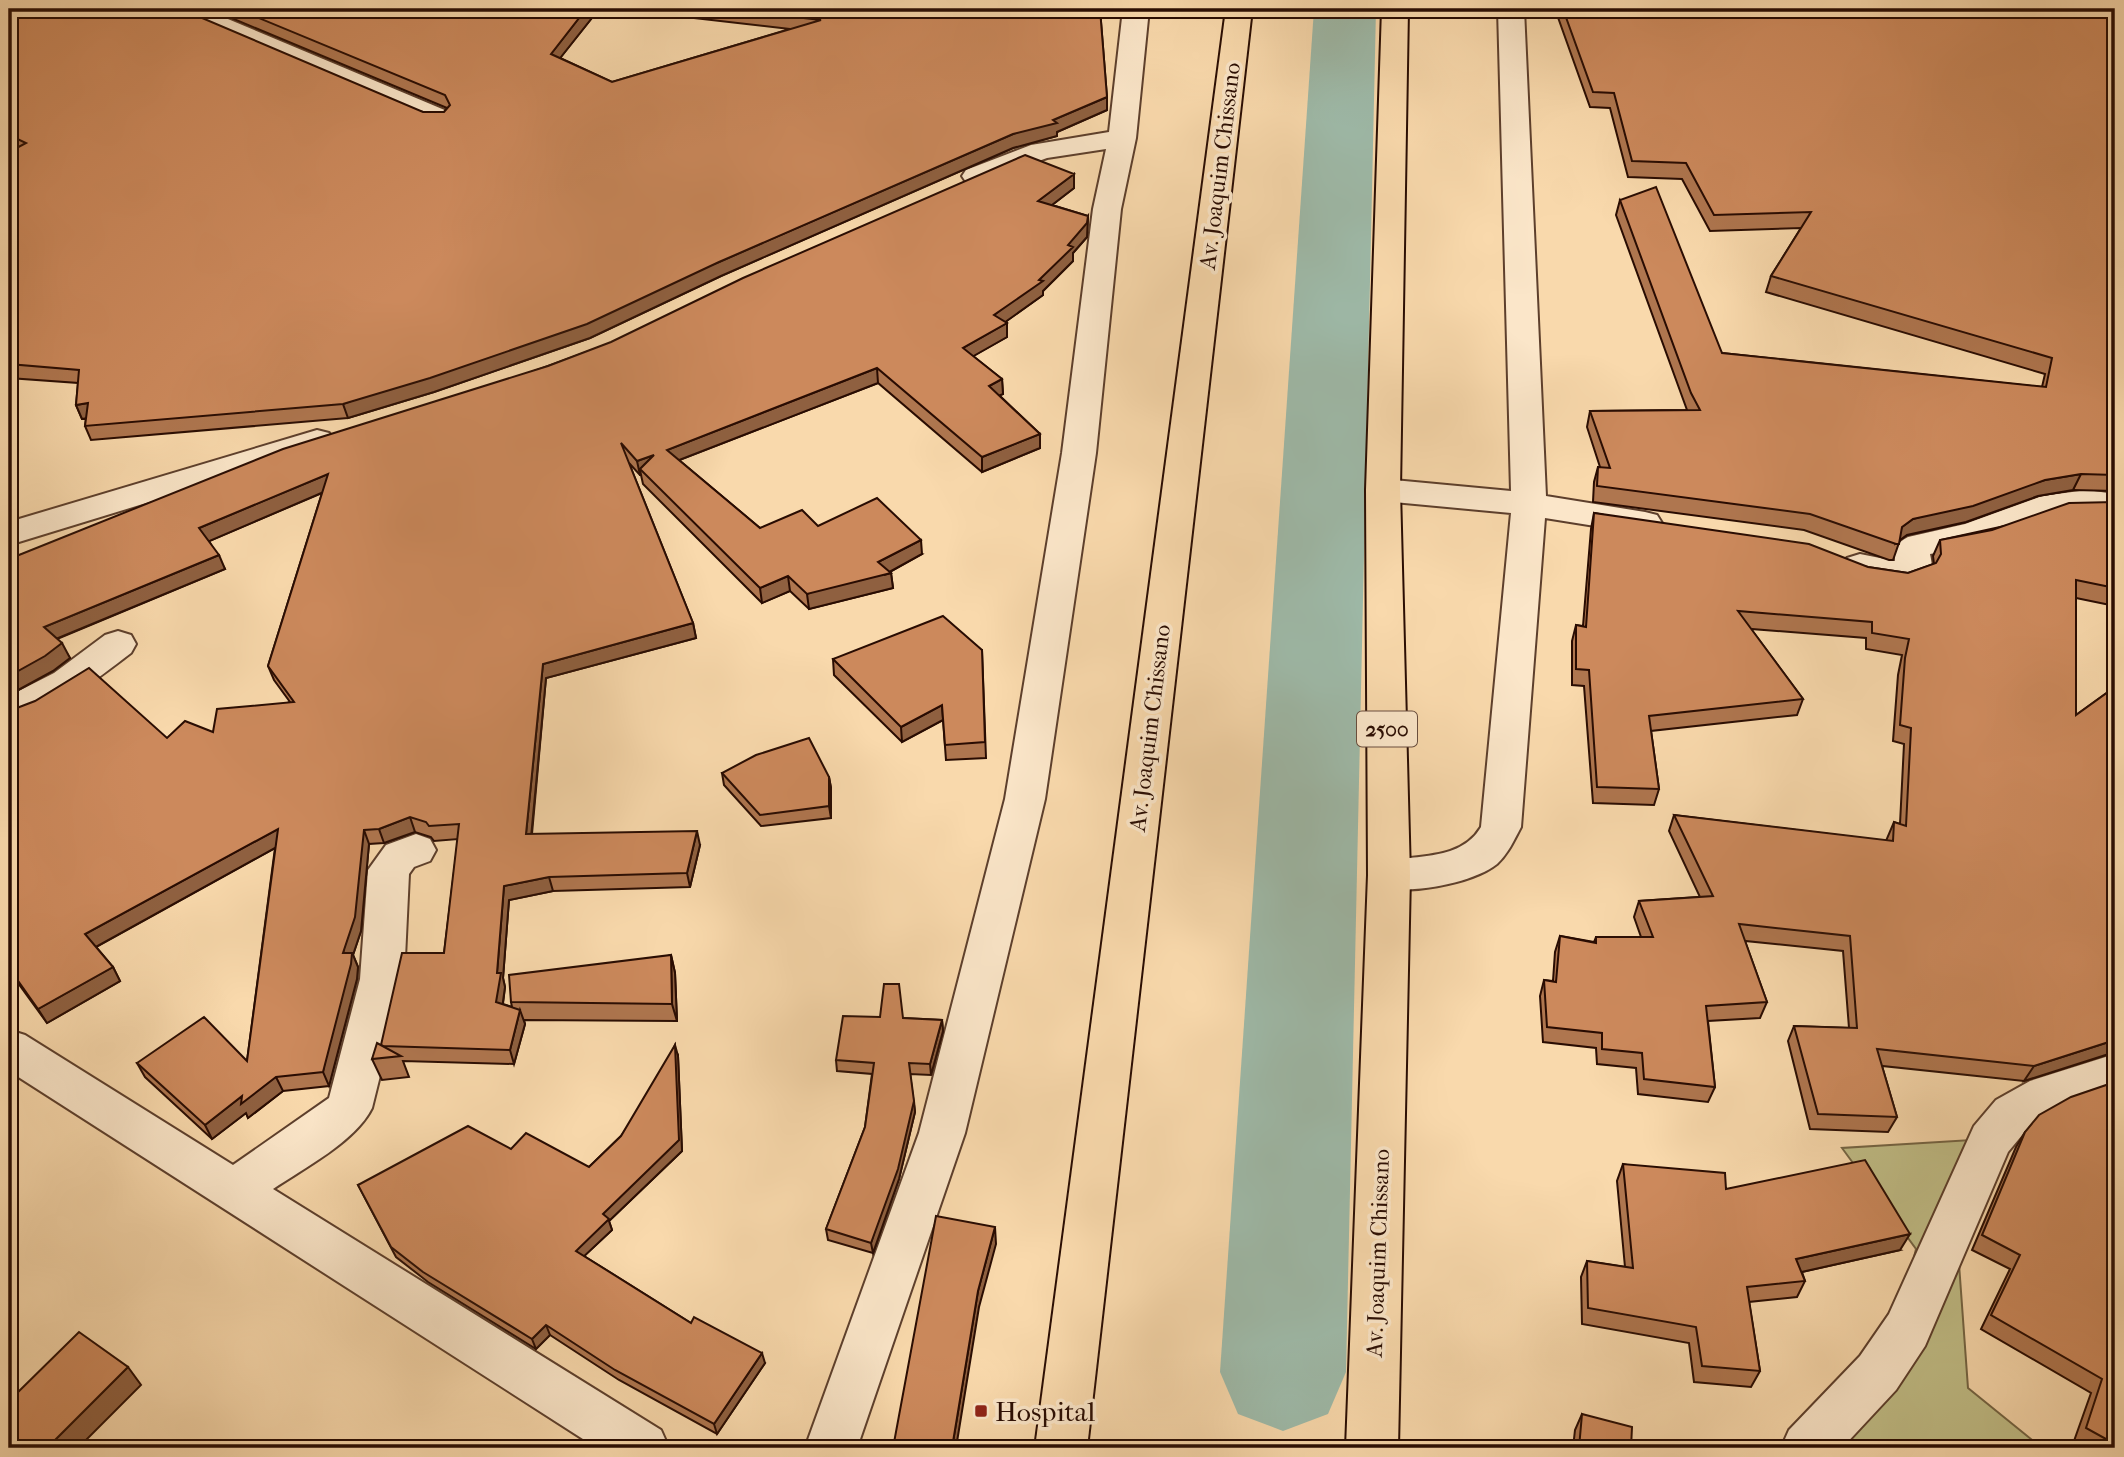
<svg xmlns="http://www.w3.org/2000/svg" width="2124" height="1457" viewBox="0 0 2124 1457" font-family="'IM FELL French Canon',serif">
  <rect width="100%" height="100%" fill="#f9d9ac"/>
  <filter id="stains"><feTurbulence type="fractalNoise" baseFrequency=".00286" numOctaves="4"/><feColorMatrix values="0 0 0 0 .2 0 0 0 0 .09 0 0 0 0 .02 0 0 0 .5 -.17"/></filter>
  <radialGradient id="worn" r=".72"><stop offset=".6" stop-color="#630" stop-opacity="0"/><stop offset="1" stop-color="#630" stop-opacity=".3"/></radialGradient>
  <path fill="#c1be87" stroke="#756544" stroke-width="2" d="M2004,1138L1959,1264L1968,1388L2042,1448H1806L1904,1298L1916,1249L1842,1148Z"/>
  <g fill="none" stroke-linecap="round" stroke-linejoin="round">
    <path fill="#9ebaa9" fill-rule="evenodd" d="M1314,9H1376L1346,1372L1328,1414L1283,1431L1238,1414L1220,1372Z"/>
    <g stroke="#5d3f2c" stroke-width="4">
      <g id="minor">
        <path d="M170,9H204L447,111L451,117L447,123L437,125L427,123L174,14Z"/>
        <path d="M1123,9H1149L1136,138L1121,209L1096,453L1045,799L965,1133L857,1448H805L919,1133L1005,799L1062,453L1093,209L1106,149L1047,158L976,184L966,182L962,176L966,170L1031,145L1109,132Z"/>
        <path d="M1498,9H1524L1546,496L1645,512L1657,515L1662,523L1657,531L1645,534L1545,518L1521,827C1514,840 1508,854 1497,864C1472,884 1404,896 1374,886L1368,875L1374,864C1409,853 1459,864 1481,827L1511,513L1383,501L1371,498L1366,490L1371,482L1383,479L1511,491Z"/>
        <path d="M317,430L329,433L334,440L329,447L9,545V522Z"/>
        <path d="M2087,490L2115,494V516C2054,508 2038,525 1984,543C1966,548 1948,551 1930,554C1931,559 1933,567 1931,571C1923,598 1866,579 1847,574L1842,566L1847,558L1860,554L1895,561C1894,549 1896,543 1908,537L1965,524L2042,496Z"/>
        <path d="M118,631L131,635L136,644L131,653C94,681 54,713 9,726V696L54,673L105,635Z"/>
        <path d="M416,834L430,839L436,850L430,861L414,867L409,874L404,979L372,1108C355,1142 304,1168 273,1189L661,1430L669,1448H597L9,1071V1030L25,1035L233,1165L329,1098L360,979L368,870L386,845Z"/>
        <path d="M2115,1054V1092L2060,1110L2028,1128L2008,1152L1925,1346L1896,1390L1842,1448H1781L1789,1430L1860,1356L1889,1314L1974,1126L1996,1100L2030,1081Z"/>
      </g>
    </g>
    <g stroke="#290c02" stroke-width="4">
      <g id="primary">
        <path d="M1226,9H1252L1087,1448H1035Z"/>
        <path d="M1382,9H1408L1400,490L1410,875L1398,1448H1346L1368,875L1366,490Z"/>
      </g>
    </g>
    <use href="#minor" fill="#fbe6c9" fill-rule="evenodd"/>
    <use href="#primary" fill="#f9d9ac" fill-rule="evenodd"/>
  </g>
  <g fill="#af764f" stroke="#290c02" stroke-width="2">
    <path d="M9,9L423,112H444L447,108L210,9H599L560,58L612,82L790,29L615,9H1100L1107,97V110L1057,132V136L1013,148L721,276L590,338L434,392L348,418L91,440L85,426L86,419H82L76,405L78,383L9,378V152L15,148L9,145Z"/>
    <path d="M1555,9H2115V491L2073,490L2038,496L1966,522L1907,535L1900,540L1893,560H1889L1804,530L1593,502L1594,482L1598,467H1600L1587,427L1590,411L1687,410L1616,215L1620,200L1722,353L2042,387L2045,374L1766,292L1771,276L1801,228L1710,231L1682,179L1628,177L1610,108L1590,107Z"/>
    <path d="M1074,174V188L1052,205L1088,216L1087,237L1073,253V261L1043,291V295L1005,322L1007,323V337L973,356L1002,379L1003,394L999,395L1040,434V448L982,472L878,383L679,460L760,528L818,526L922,554L890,572L891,573L893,588L809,609L790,591L762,603L643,484L641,475H640L629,463L693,623L696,638L546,678L532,834L700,845L690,887L553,891L509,900L503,978L505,987L503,1004L512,1007L511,1002L671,955L675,973L677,1021L524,1020L525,1024L514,1064L403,1061L409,1077L382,1080L372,1059L444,953L458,839L434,841L431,837L415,832L384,843L369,844L361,931L353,955L358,967L357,979L329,1086L283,1091L248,1118L246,1113L212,1139L145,1077L137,1063L247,1061L275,848L96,947L113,967L120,981L47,1023L15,979L9,983V711L167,738L213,732L290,702L274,680L268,666L322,493L209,541L225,569L57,639L70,658L53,671L9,695V559L548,366Z"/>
    <path d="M2115,502V606L2076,598V715L2115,687V1052L2024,1081L1882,1066L1897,1117L1888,1132L1810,1129L1788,1041L1794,1026L1849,1028L1843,951L1745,941L1767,1002L1760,1018L1708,1021L1715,1087L1708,1102L1638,1094L1636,1068L1597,1064L1596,1048L1543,1042L1540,996L1544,980L1553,981L1555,952L1560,936L1594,942L1596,937H1641L1634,917L1639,901L1700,897L1669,831L1674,815L1886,841L1894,822L1900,824L1904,744L1893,741L1898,675L1902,655L1866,649V638L1751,629L1803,699L1797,715L1651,731L1659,789L1654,805L1593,803L1584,686L1572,685V641L1576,625L1583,626L1591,529L1594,513L1868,567L1908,573L1934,564L1933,556L1940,540Z"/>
    <path d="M982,650L986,758L946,760L943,720L902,742L834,675L833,659Z"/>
    <path d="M722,773L829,777L831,788V818L761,826L724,785Z"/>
    <path d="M903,1018L942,1020L943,1031L931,1075L910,1074L915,1112L899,1179L873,1253L828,1240L826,1229L865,1127L872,1074L837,1071L836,1060Z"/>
    <path d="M678,1056L682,1151L609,1221L612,1230L584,1256L691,1323L765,1363L717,1434L619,1380L550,1335L536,1349L428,1282L396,1257L358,1185L511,1149L589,1167L621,1136Z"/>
    <path d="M2115,1082V1448H2087L2074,1441L2091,1393L1981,1329L2010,1269L1972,1250L2016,1147L2025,1132Z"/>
    <path d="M1623,1164L1726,1189L1900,1250L1802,1272L1805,1281L1797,1297L1749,1302L1760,1371L1751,1387L1694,1382L1689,1343L1582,1324L1581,1277L1587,1261L1625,1267L1617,1181Z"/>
    <path d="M1582,1414L1631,1448H1573L1575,1430Z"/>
  </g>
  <g fill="#8f6040" stroke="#290c02" stroke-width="2">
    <path d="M586,9H599L553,67L551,54Z"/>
    <path d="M1107,97V110L1057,132V136L1013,148L721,276L590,338L434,392L348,418L343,404L719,262L1013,134L1053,120Z"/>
    <path d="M1074,174V188L1039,215L1038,201Z"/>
    <path d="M1088,216L1087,237L1073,253V261L1043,291V295L994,330V315L1039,280L1068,245Z"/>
    <path d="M1007,323V337L963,362V348Z"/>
    <path d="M877,368L878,383L669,464L667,450Z"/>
    <path d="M1002,379L1003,394L989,400V386Z"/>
    <path d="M88,403L94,417L82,419L76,405Z"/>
    <path d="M1040,434V448L982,472V457Z"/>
    <path d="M654,455L640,469L641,475H640L637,461Z"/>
    <path d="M328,474L333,488L205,543L199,528Z"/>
    <path d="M2081,474L2073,490L2038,496L1966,522L1907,535L1896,543L1902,527L1913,519L2045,480Z"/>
    <path d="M921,540L922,554L884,575L891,573L893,588L809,609L807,594L878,562Z"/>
    <path d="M219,555L225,569L51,641L44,627Z"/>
    <path d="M788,576L790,591L762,603L760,588Z"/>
    <path d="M693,623L696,638L546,678L530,848L526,834L543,664Z"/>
    <path d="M62,643L70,658L53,671L9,695V676Z"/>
    <path d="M942,705L943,720L902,742L901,727Z"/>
    <path d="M829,777L831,788V818L829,806Z"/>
    <path d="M410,817L415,832L384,843L379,829Z"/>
    <path d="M278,829L284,843L94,948L85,934Z"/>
    <path d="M364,830L369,844L361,931L353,955L358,967L357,979L329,1086L323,1072Z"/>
    <path d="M697,831L700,845L690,887L687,873Z"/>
    <path d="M549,877L553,891L509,900L503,978L505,987L501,1016L496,1002L497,973L504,886Z"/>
    <path d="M671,955L675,973L677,1021L672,1004Z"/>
    <path d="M113,967L120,981L47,1023L38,1009Z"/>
    <path d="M9,968L15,979L9,983Z"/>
    <path d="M520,1010L525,1024L514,1064L510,1050Z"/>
    <path d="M942,1020L943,1031L931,1075L930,1064Z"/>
    <path d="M2115,1040V1052L2024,1081L2034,1066Z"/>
    <path d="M675,1045L678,1056L682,1151L609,1221L612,1230L579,1261L576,1251L603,1214Z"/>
    <path d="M276,1077L283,1091L248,1118L246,1113L212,1139L205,1125L242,1096Z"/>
    <path d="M914,1101L915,1112L899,1179L873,1253L871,1243Z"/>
    <path d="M995,1227L996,1244L979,1307L956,1448H952L978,1291Z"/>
    <path d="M1910,1234L1900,1250L1788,1275L1796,1259Z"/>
    <path d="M546,1325L550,1335L536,1349L532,1339Z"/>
    <path d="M762,1353L765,1363L717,1434L714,1424Z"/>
    <path d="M128,1367L141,1385L78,1448H47Z"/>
  </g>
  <g fill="#cc895c" stroke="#290c02" stroke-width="2">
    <path d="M9,9H181L423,112H444L450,105L445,95L237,9H586L551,54L612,82L821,20L725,9H1100L1107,97L1053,120L1057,123L1013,134L719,262L587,324L430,378L343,404L85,426L88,403L76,405L79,370L9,364V152L26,143L9,135Z"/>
    <path d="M1563,9H2115V475L2081,474L2045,480L1973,506L1913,519L1902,527L1899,544H1896L1810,514L1597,486L1598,467L1610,468L1590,411L1700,410L1691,393L1620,200L1656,187L1722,353L2046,387L2052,358L1771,276L1811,212L1714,215L1686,163L1632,161L1614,93L1593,92Z"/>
    <path d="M1025,155L1074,174L1038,201L1088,216L1087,223L1068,245L1073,247L1039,280L1043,281L994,315L1007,323L963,348L1002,379L989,386L1040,434L982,457L877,368L667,450L760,528L802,510L818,526L877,498L921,540L878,562L891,573L807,594L788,576L760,588L640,469L654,455L637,461L621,443L693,623L543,664L526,834L697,831L687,873L549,877L504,886L497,973H501L496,1002L520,1010L510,1050L383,1046L381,1045L402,953H444L459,824L429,826L426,822L410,817L379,829L364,830L355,917L343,953H352L351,964L323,1072L276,1077L241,1104L242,1096L205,1125L137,1063L204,1017L247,1061L278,829L85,934L113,967L38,1009L9,968V711L35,701L89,668L167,738L185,721L213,732L217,709L294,702L268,666L328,474L199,528L219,555L44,627L62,643L45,656L9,676V559L283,449L548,366L611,342L743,278Z"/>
    <path d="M2115,502V588L2076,580V715L2115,687V1040L2034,1066L1877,1049L1897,1117L1818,1114L1794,1026L1857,1028L1850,936L1739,924L1767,1002L1706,1006L1715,1087L1644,1079L1642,1053L1602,1049V1033L1547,1027L1544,980L1556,982L1560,936L1596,943V937H1653L1639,901L1713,896L1674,815L1893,841L1894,822L1906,826L1911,728L1900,725L1905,658L1909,639L1872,633V622L1738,611L1803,699L1649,716L1659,789L1597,787L1589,670L1576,669V625L1586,627L1594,513L1809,544L1868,567L1908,573L1936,563L1941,554L1940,540L1992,530L2069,503Z"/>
    <path d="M943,616L982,650L985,742L945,745L942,705L901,727L833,659Z"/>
    <path d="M809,738L829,777V806L760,815L722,773L756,755Z"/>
    <path d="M671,955L672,1004L511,1002L509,975Z"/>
    <path d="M884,984H899L903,1018L942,1020L930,1064L909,1063L914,1101L898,1169L871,1243L826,1229L865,1127L874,1063L836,1060L843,1016L880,1017Z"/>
    <path d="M377,1043L401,1056L372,1059Z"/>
    <path d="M675,1045L679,1140L603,1214L609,1219L576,1251L691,1323L694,1317L762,1353L714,1424L615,1370L546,1325L532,1339L423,1272L391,1247L358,1185L468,1126L511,1149L526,1133L589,1167L621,1136Z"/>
    <path d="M2115,1082V1444L2086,1428L2102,1379L1991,1315L2020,1255L1982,1235L2025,1132L2039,1115L2071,1097Z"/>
    <path d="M1865,1160L1910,1234L1796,1259L1805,1281L1747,1287L1760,1371L1702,1366L1696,1327L1588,1308L1587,1261L1633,1268L1623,1164L1725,1173L1726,1189Z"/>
    <path d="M936,1216L995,1227L978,1291L952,1448H893Z"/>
    <path d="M79,1332L128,1367L47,1448H9V1401Z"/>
    <path d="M1582,1414L1632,1427L1631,1448H1579Z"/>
  </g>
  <rect fill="#8f2418" stroke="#fbe6c9" stroke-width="2.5" x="974" y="1404" width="14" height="14" rx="3.5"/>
  <g text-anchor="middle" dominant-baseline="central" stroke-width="7" stroke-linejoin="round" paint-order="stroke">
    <rect fill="#fbe6c9" stroke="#684d3e" stroke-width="2" x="1357" y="711.5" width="60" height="35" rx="5"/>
    <g font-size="21" font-weight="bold" fill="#290c02">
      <text x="1387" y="729">2500</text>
    </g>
    <g font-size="23" fill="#290c02" stroke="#fbe6c9">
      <text transform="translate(1220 166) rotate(-83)">Av. Joaquim Chissano</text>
      <text transform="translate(1150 728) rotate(-83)">Av. Joaquim Chissano</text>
      <text transform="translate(1378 1253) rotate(-88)">Av. Joaquim Chissano</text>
    </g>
    <g font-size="28" fill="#290c02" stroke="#fbe6c9" text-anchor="start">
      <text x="995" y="1411">Hospital</text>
    </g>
  </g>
  <rect width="2124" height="1457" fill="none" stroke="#f9d9ac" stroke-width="35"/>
  <rect x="10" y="10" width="2103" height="1436" fill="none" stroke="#290c02" stroke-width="3.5"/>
  <rect x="18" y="18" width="2089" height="1422" fill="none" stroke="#290c02" stroke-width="2"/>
  <rect width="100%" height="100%" filter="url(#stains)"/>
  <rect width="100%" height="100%" fill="url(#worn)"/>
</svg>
